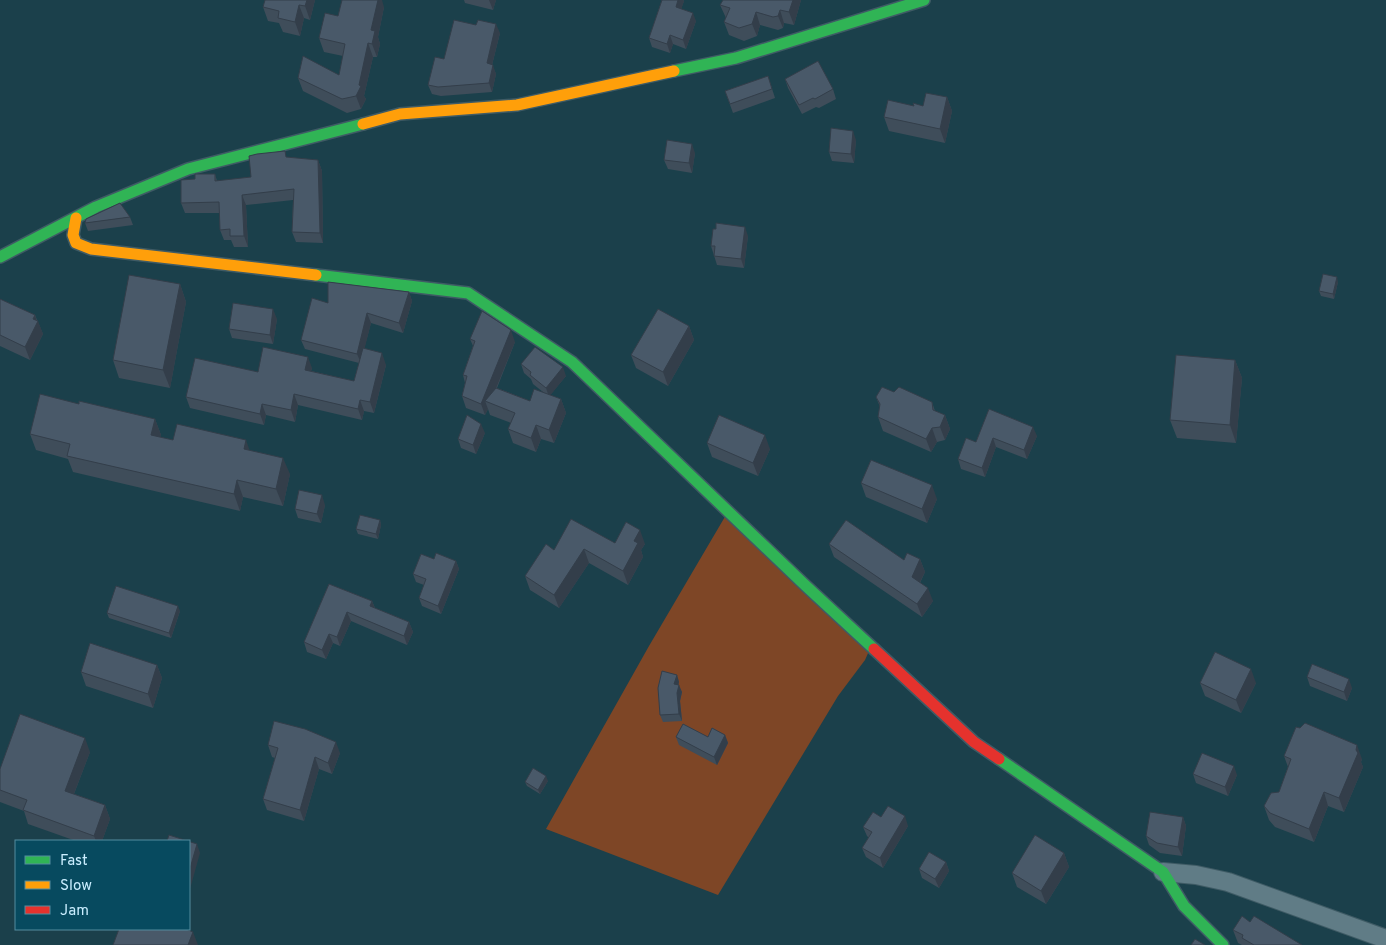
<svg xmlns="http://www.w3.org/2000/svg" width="1386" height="945" viewBox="0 0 1386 945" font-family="Overpass,sans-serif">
  <rect width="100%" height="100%" fill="#1b404b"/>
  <path fill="#7e4626" d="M726,515L869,651L865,660L838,696L718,895L546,829L649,646Z"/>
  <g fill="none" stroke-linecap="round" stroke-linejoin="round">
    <g stroke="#3f5b65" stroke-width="20">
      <path id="street" d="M1163,872L1196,875L1228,882L1386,939"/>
    </g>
    <g stroke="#3f5b65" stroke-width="14">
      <g id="fast">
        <path d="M674,71L736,58L924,0"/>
        <path d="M0,257L96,207L188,169L363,124"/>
        <path d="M316,275L468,293L572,362L806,586L874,649"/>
        <path d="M999,759L1163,872L1184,906L1223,945"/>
      </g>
    </g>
    <g stroke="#3f5b65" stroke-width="14">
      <g id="slow">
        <path d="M363,124L400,114L517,105L674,71"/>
        <path d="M76,218L73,235L76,243L91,249L316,275"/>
      </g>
    </g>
    <g stroke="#3f5b65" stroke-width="14">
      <path id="jam" d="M874,649L974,742L999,759"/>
    </g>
    <use href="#street" stroke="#607c86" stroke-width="18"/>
    <use href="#fast" stroke="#30b455" stroke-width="11"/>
    <use href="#slow" stroke="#ff9f0a" stroke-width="11"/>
    <use href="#jam" stroke="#e5322d" stroke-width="11"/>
  </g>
  <g fill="#3f4d5a">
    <path d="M315,0L310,20L304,18L300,36L283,32L279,23L268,21L263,7Z"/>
    <path d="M464,0H496L493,10L465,3Z"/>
    <path d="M662,0H683L684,1L681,9L696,21L686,49L673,44L670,53L652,47L649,38Z"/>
    <path d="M801,0L794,25L784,23L783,28L778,30L760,25L757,36L744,41L729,35L724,22L726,18L720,5Z"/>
    <path d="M384,7L378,37L380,44L377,57H373L364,96L366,99L361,109L347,113L303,91L298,78L339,75L343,56L324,52L319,38L338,16Z"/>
    <path d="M500,33L492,65L496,74L492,92L441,96L432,94L428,85Z"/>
    <path d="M768,76L775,98L733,113L725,91Z"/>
    <path d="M785,79L833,89L836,99L819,108L816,107L802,114L788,88Z"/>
    <path d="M947,97L952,111L945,143L889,131L884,117L914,106H923Z"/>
    <path d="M856,140L854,163L832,161L829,152Z"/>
    <path d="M695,153L692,173L668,169L664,160Z"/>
    <path d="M287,157L318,160L322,171L323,243L296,242L292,232L293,200L246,205L248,247H234L231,240H224L220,230V213H185L181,203L195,179L215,174L217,181L251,177Z"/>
    <path d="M130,217L133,225L88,231L85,223Z"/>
    <path d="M716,229L748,236L744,268L717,265L711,246Z"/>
    <path d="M1338,282L1334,299L1321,296L1319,291Z"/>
    <path d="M180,284L186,302L170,388L119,378L113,360Z"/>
    <path d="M409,292L412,301L403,333L371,323L364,349L386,365L374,413L364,411L362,420L298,405L295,422L266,415L264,425L190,408L186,397L312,368L311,371L354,381L359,363L305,349L301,340L328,303Z"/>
    <path d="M0,299L35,315L43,334L30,360L0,346Z"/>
    <path d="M277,319L273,344L232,338L229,329Z"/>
    <path d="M689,326L694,340L668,386L636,368L631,355Z"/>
    <path d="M470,339L515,342L497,388L530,401L543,392L533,384L531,379L524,373L521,364L566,376L550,395L561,399L566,413L554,443L541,439L536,452L513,443L508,429L511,423L490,415L488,409L485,415L466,408L462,396L465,383L463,375L473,346Z"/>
    <path d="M1235,360L1242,378L1236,443L1177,438L1170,420Z"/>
    <path d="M894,392L932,402L935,411L945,415L950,429L945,440L937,442L931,452L883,431L878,417L880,407L876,397Z"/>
    <path d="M79,404L155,419L161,435L160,437L173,440L250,450L290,474L283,506L243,497L240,511L73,472L68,459L36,450L30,434Z"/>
    <path d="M989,409L1037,436L1027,459L996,447L985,477L961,469L958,459L976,442Z"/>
    <path d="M485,433L476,454L461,448L458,439Z"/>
    <path d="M707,443L770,449L758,476L712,457Z"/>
    <path d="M861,483L937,499L927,523L866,497Z"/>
    <path d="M325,505L321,523L298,518L295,509Z"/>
    <path d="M380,520L381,525L378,539L358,534L356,529Z"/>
    <path d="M615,543L645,544L641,550L643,557L628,585L589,563L559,608L530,590L525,576L554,550Z"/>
    <path d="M829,544L904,560L920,559L925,572L920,583L933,601L922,617L834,557Z"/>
    <path d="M434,559L456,561L459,569L441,614L422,606L419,598L424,585L416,582L413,574Z"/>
    <path d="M329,584L372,601L375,608L409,622L413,632L407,645L351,621L340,646L333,643L326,659L307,652L304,642Z"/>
    <path d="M180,611L171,638L109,618L107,613Z"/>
    <path d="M157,665L162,678L153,708L86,686L81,672Z"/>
    <path d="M677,675L679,682L678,685L682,692L680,701L682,721L663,722L660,715Z"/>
    <path d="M1307,677L1352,688L1347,701L1310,686Z"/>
    <path d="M1200,683H1256L1241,713L1205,696Z"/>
    <path d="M725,735L728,743L717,765L679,745L676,737H708Z"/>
    <path d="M268,745L340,753L332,774L319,769L304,821L267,810L263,799L275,758L272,757Z"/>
    <path d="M90,752L74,794L105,805L110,819L102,841H76L28,824L24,811L0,802V769Z"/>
    <path d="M1284,756L1362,759L1361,762L1363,767L1344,812L1328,806L1314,842L1275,827L1269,820L1264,806L1279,792L1288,767Z"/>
    <path d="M1193,774L1237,775L1228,796L1196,783Z"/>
    <path d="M548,781L540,794L527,786L525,782Z"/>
    <path d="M881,817L908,826L883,868L866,857L862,848L869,838L867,836L863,827Z"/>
    <path d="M1183,817L1186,826L1182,856L1160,853L1149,845L1146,836Z"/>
    <path d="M1064,853L1069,867L1046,904L1017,887L1012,873Z"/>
    <path d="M946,862L949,871L939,888L922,878L919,869Z"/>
    <path d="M1250,922L1302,945H1242L1238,943L1233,930Z"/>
  </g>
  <g fill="#333e4a">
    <path d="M307,0H315L310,20L305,6Z"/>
    <path d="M378,0H382L384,7L378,37L380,44L377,57L372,44L371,30Z"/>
    <path d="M489,0H496L493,10Z"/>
    <path d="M678,0H683L684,1L679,16L676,7Z"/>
    <path d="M793,0H801L794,25L789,12Z"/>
    <path d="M299,5L304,18L300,36L295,22Z"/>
    <path d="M780,10L784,23L783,28L778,16Z"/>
    <path d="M756,12L760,25L757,36L752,24Z"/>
    <path d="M693,13L696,21L686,49L683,40Z"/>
    <path d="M496,24L500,33L490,73L487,63Z"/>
    <path d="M670,35L673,44L670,53L667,44Z"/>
    <path d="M368,43L373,57L364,96L366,99L361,109L356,96Z"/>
    <path d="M493,65L496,74L492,92L489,83Z"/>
    <path d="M947,97L952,111L945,143L940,129Z"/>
    <path d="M853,131L856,140L854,163L851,154Z"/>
    <path d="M692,144L695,153L692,173L689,163Z"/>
    <path d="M318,160L322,171L323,243L320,233Z"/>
    <path d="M242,195L246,205L248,247L244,236Z"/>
    <path d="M745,227L748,236L744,268L741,259Z"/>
    <path d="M1337,277L1338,282L1334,299L1333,294Z"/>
    <path d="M180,284L186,302L170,388L163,370Z"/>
    <path d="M409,292L412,301L403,333L399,323Z"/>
    <path d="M273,309L277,319L273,344L270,335Z"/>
    <path d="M367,313L371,323L361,363L357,354Z"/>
    <path d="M35,315L37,322L38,321L43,334L30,360L25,347Z"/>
    <path d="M689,326L694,340L668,386L663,372Z"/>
    <path d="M511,330L515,342L490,403L485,401L488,409L485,415L481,404Z"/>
    <path d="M382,353L386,365L374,413L370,402Z"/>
    <path d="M308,357L312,368L309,381L305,370Z"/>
    <path d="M1235,360L1242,378L1236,443L1230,425Z"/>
    <path d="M563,367L566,376L549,397L546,388Z"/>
    <path d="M294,394L298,405L295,422L291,410Z"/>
    <path d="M561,399L566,413L554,443L549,430Z"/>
    <path d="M360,400L364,411L362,420L358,409Z"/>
    <path d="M262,404L266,415L264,425L260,414Z"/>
    <path d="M945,415L950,429L945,440L940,427Z"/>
    <path d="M155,419L161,435L158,452L151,435Z"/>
    <path d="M481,424L485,433L476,454L473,445Z"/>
    <path d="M536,425L541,439L536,452L531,438Z"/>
    <path d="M1033,427L1037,436L1027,459L1024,450Z"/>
    <path d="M932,428L937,442L931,452L926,439Z"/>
    <path d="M765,435L770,449L758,476L753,463Z"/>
    <path d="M993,438L996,447L985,477L982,468Z"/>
    <path d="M246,440L252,457L244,449Z"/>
    <path d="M283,458L290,474L283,506L276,489Z"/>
    <path d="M237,480L243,497L240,511L234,494Z"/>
    <path d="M932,485L937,499L927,523L922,509Z"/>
    <path d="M322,495L325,505L321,523L317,514Z"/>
    <path d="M380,520L381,525L378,539L376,534Z"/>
    <path d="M640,530L645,544L641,550L643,557L628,585L623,571L634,541Z"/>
    <path d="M584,549L589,563L559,608L554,595Z"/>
    <path d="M920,559L925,572L916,590L912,577Z"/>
    <path d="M456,561L459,569L441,614L438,606Z"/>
    <path d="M928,588L933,601L922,617L917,604Z"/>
    <path d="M372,601L376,611L370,606Z"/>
    <path d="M178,606L180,611L171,638L169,633Z"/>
    <path d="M347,612L351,621L340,646L337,637Z"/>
    <path d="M409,622L413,632L407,645L404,636Z"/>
    <path d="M329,634L333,643L326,659L322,650Z"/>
    <path d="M157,665L162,678L153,708L148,694Z"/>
    <path d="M1251,669L1256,683L1241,713L1236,700Z"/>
    <path d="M677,675L679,682L677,691L674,684Z"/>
    <path d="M1349,679L1352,688L1347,701L1344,692Z"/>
    <path d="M679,685L682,692L680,701L682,721L679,714L677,693Z"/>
    <path d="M725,735L728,743L717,765L714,757Z"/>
    <path d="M85,738L90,752L70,804L65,791Z"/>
    <path d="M336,742L340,753L332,774L328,763Z"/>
    <path d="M1357,745L1362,759L1361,762L1363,767L1344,812L1339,798L1356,750Z"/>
    <path d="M315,757L319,769L304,821L300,810Z"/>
    <path d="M1234,766L1237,775L1228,796L1225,787Z"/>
    <path d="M546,776L548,781L540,794L538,790Z"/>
    <path d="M1324,792L1328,806L1314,842L1309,829Z"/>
    <path d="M105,805L110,819L102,841H96L94,836Z"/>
    <path d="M905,816L908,826L883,868L880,858Z"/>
    <path d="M1183,817L1186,826L1182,856L1178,847Z"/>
    <path d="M197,844L200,853L190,889L189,886V872Z"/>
    <path d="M1064,853L1069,867L1046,904L1041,891Z"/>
    <path d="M946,862L949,871L939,888L935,879Z"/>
    <path d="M193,932L198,945H188Z"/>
  </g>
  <g fill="#495969" stroke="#333e4a">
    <path d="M265,0H307L305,6L299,5L295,22L278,18L279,11L263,7Z"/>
    <path d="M342,0H378L371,30L375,31L372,44L368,43L359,85L361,86L356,96L342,99L298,78L303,56L339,75L345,44L319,38L325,13L338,16Z"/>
    <path d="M662,0H678L676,7L693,13L683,40L670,35L667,44L649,38Z"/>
    <path d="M723,0H793L789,12L780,10L778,16L773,17L756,12L752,24L739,28L724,22L730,8L720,5Z"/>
    <path d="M454,20L476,25L478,20L496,24L487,63L493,65L489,83L438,87L428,85L435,57L444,59Z"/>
    <path d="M818,61L833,89L815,99L813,98L799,105L785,79Z"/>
    <path d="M768,76L772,89L730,104L725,91Z"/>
    <path d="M926,93L947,97L940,129L884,117L888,100L914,106L913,103L923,106Z"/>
    <path d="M831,128L853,131L851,154L829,152Z"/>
    <path d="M667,140L692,144L689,163L664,160Z"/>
    <path d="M285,151L286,157L318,160L320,233L292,232L294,189L242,195L244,236H230V229L220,230L219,202L181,203V180L195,179V174H215V181L251,177L249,156L257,154Z"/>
    <path d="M120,203L130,217L85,223L86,219Z"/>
    <path d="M716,223L745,227L741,259L714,256L715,246H711L713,229H716Z"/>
    <path d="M1323,274L1337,277L1333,294L1319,291Z"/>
    <path d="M129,275L180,284L163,370L113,360Z"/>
    <path d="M328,282L409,292L399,323L367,313L357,354L301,340L312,298L328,303Z"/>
    <path d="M0,299L35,315L33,319L38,321L25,347L0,335Z"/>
    <path d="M233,303L273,309L270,335L229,329Z"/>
    <path d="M658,309L689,326L663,372L631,355Z"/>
    <path d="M482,311L511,330L481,404L462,396L467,376L463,375L475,341L470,339Z"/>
    <path d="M263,347L308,357L305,370L354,381L363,348L382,353L370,402L360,400L358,409L294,394L291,410L262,404L260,414L186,397L195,358L258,372Z"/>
    <path d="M535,347L563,367L546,388L530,375L531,372L521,364Z"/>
    <path d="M1176,355L1235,360L1230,425L1170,420Z"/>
    <path d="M882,387L894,392L899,387L932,402L933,410L945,415L940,427L932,428L926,439L878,417L880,404L876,397Z"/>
    <path d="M496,388L530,401L534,389L561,399L549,430L536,425L531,438L508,429L515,413L485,401Z"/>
    <path d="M40,394L79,404V401L155,419L151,435L173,440L177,424L246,440L244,449L283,458L276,489L237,480L234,494L67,456L70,444L30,434Z"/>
    <path d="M989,409L1033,427L1024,450L993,438L982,468L958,459L966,438L976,442Z"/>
    <path d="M467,415L481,424L473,445L458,439Z"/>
    <path d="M719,415L765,435L753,463L707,443Z"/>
    <path d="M871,460L932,485L922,509L861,483Z"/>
    <path d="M299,490L322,495L317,514L295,509Z"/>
    <path d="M360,515L380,520L376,534L356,529Z"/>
    <path d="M571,519L615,543L626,522L640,530L634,541L638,543L623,571L584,549L554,595L525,576L546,544L554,550Z"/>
    <path d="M846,520L904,560L907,553L920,559L912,577L928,588L917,604L829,544Z"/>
    <path d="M436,553L456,561L438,606L419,598L426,579L413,574L421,554L434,559Z"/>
    <path d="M329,584L372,601L370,606L409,622L404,636L347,612L337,637L329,634L322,650L304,642Z"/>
    <path d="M116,586L178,606L169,633L107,613Z"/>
    <path d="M90,643L157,665L148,694L81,672Z"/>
    <path d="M1215,652L1251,669L1236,700L1200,683Z"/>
    <path d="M1312,664L1349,679L1344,692L1307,677Z"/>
    <path d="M662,671L677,675L674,684L679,685L677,693L679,714L660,715L658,688Z"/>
    <path d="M20,714L85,738L65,791L105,805L94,836L23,810L27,800L0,790V769Z"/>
    <path d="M274,721L305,729L336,742L328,763L315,757L300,810L263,799L278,748L268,745Z"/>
    <path d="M1305,723L1357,745L1356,750L1358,753L1339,798L1324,792L1309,829L1270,813L1264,806L1271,793L1279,792L1291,759L1284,756L1296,727L1300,728Z"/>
    <path d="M683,724L708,737L712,728L725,735L714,757L676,737Z"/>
    <path d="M1202,753L1234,766L1225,787L1193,774Z"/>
    <path d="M533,768L546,776L538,790L525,782Z"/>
    <path d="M888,806L905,816L880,858L862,848L872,832L863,827L873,812L881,817Z"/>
    <path d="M1150,812L1183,817L1178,847L1157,843L1146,836Z"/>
    <path d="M169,835L197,844L189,872V841H167Z"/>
    <path d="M1035,835L1064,853L1041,891L1012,873Z"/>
    <path d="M929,852L946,862L935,879L919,869Z"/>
    <path d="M1242,916L1250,922L1254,916L1302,945H1254L1242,938L1243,935L1233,930Z"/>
    <path d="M119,929H186L193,932L188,945H113Z"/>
    <path d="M1195,939L1205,945H1191Z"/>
  </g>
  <rect x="15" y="840" width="175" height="90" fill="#074a5f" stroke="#558c9f"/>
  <rect x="25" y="856" width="25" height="8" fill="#30b455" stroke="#558c9f"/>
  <text x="60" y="865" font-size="15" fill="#caeeff">Fast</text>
  <rect x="25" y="881" width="25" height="8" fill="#ff9f0a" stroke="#558c9f"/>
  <text x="60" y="890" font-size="15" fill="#caeeff">Slow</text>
  <rect x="25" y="906" width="25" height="8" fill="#e5322d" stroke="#558c9f"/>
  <text x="60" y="915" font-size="15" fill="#caeeff">Jam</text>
</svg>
